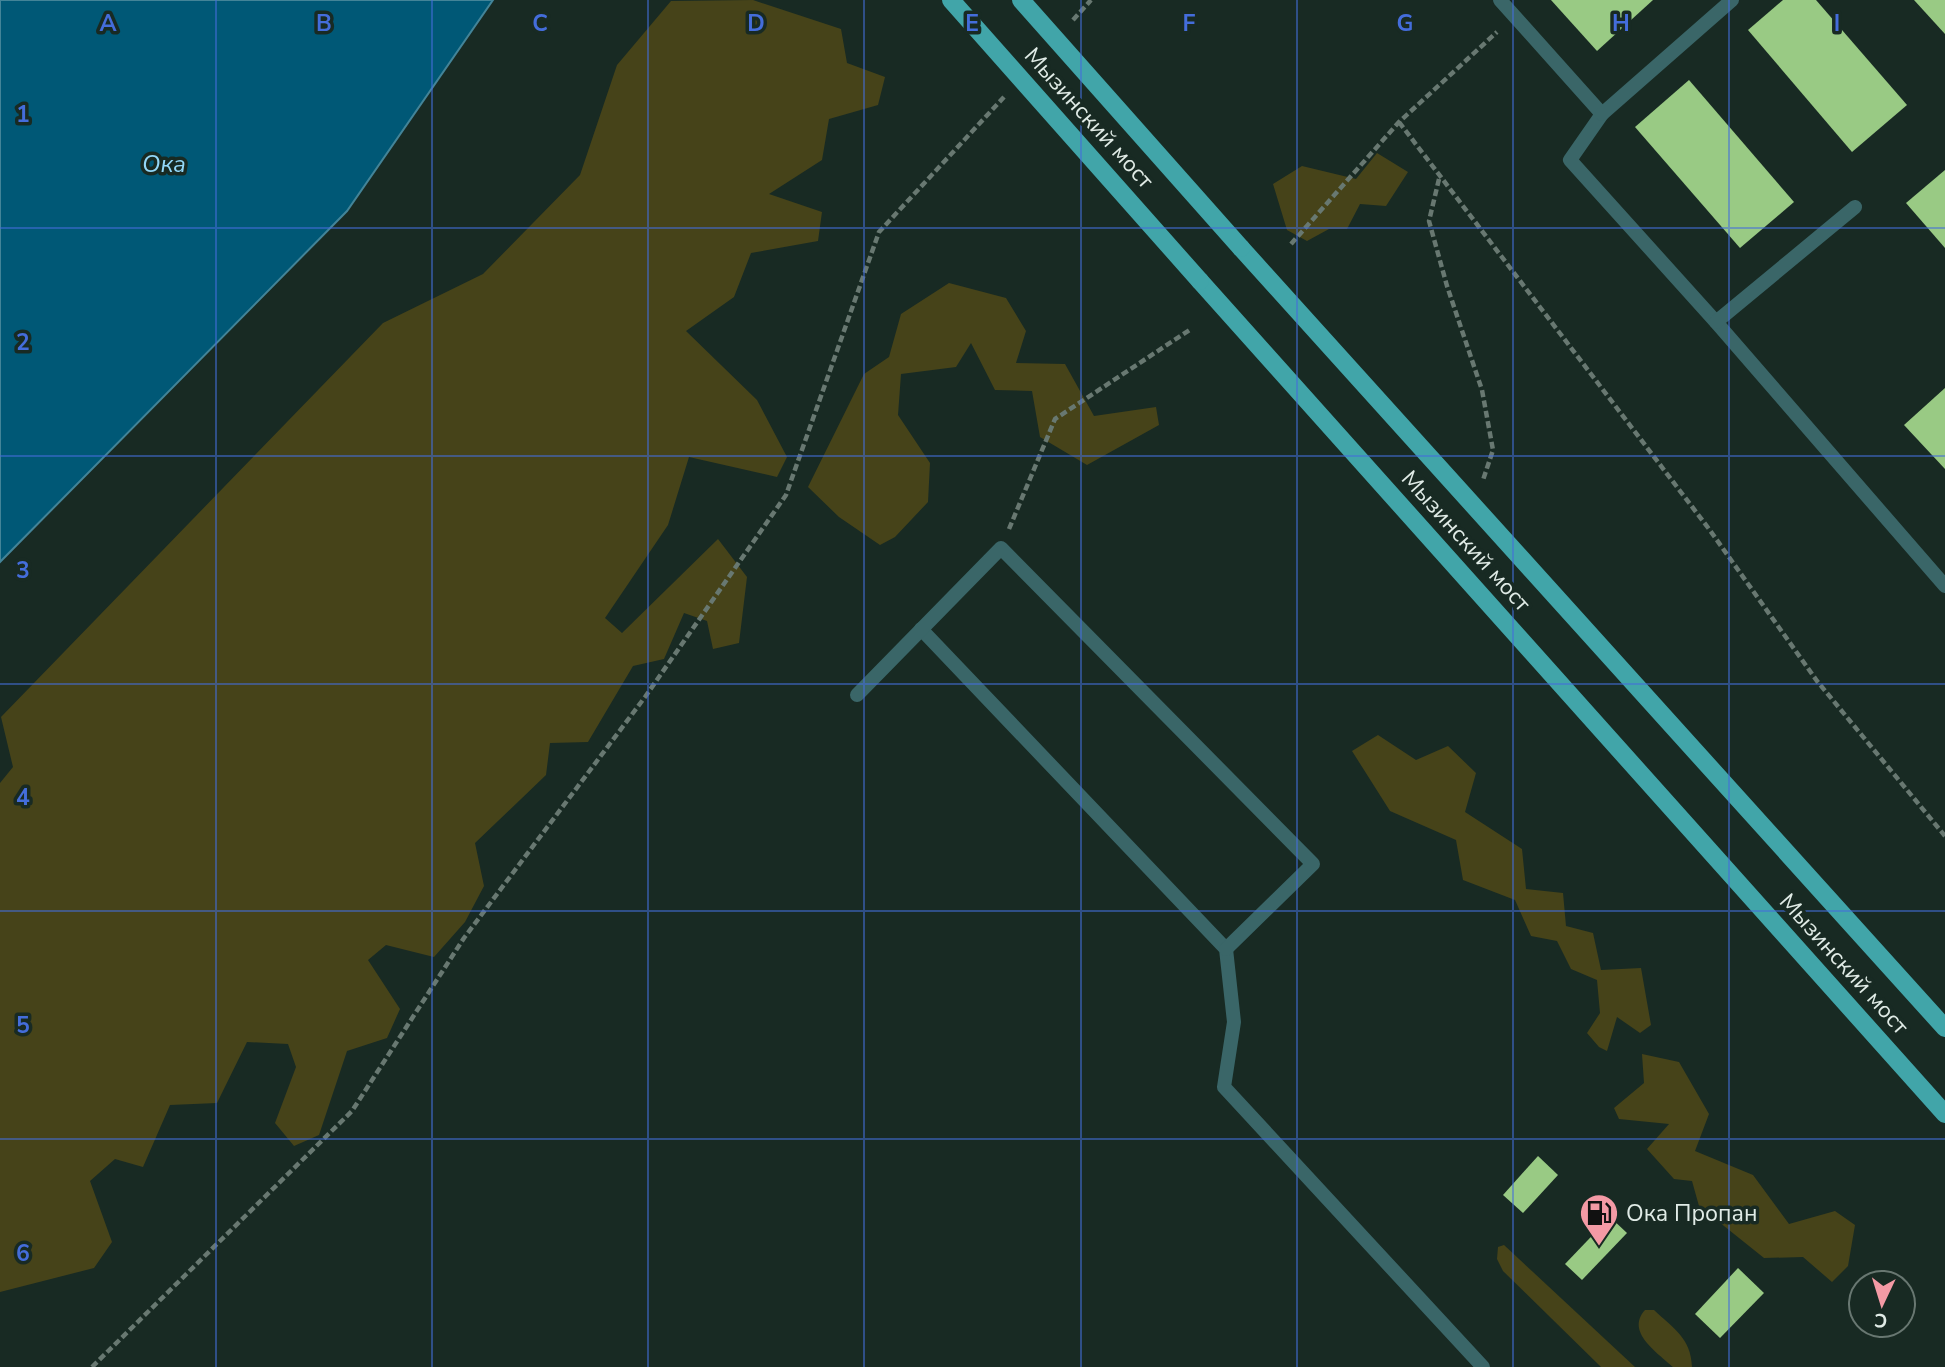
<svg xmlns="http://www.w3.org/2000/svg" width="1945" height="1367" viewBox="0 0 1945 1367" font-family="'Nunito Sans',sans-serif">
  <rect width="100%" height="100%" fill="#182a23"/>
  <g fill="#464319">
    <path d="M753,0L841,29L847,63L885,77L878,105L829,119L822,160L769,194L822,212L818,241L751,253L734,297L686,331L757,400L787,457L777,477L689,457L668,525L605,618L622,633L718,539L747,577L739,643L713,649L707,621L684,613L664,659L633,666L588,742L550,743L546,775L475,843L484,886L465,922L434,957L386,945L368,960L400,1009L387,1038L347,1051L319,1135L294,1146L275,1123L296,1067L288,1044L247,1042L217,1103L170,1105L143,1167L115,1159L90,1181L112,1242L94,1268L0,1292V783L13,767L1,717L383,323L483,274L580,175L617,65L671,1Z"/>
    <path d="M1377,153L1408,172L1386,206L1360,204L1347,229H1329L1307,241L1287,230L1273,184L1302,166L1356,179Z"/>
    <path d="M949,283L1006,298L1026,331L1016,363L1065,364L1094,416L1156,407L1159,425L1087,465L1040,437L1032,391L995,390L971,343L956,367L901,374L898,415L930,463L928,502L895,537L880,545L839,517L808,487L864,374L889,357L901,314Z"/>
    <path d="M1378,735L1416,760L1448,746L1476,773L1465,812L1522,849L1526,889L1563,893L1566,926L1593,933L1601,970L1641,968L1651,1025L1640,1033L1617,1017L1607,1051L1599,1047L1587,1033L1600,1013L1597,980L1571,969L1557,941L1531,936L1515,900L1463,880L1456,840L1390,811L1352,751Z"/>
    <path d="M1642,1054L1679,1062L1709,1114L1695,1151L1753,1175L1789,1224L1835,1211L1855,1225L1848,1266L1832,1282L1803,1257L1764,1258L1699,1206L1692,1181L1674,1179L1647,1149L1669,1124L1619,1119L1614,1108L1644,1083Z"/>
    <path d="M1504,1245L1635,1367H1601L1503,1271L1497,1259L1498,1247Z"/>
    <path d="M1645,1310H1654C1674,1329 1691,1338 1692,1367H1673C1658,1353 1625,1332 1645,1310Z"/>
  </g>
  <path fill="#005876" stroke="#438498" stroke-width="2" d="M0,0H493L347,211L0,562Z"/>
  <g fill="#99ca84">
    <path d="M1551,0H1653L1597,51Z"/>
    <path d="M1783,0H1816L1907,105L1852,152L1748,30Z"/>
    <path d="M1914,0H1945V34Z"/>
    <path d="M1689,80L1794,202L1740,248L1635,127Z"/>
    <path d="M1945,170V248L1906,203Z"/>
    <path d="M1945,388V469L1904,425Z"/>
    <path d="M1538,1156L1558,1175L1523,1213L1503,1195Z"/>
    <path d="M1610,1217L1627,1233L1582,1280L1565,1264Z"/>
    <path d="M1738,1268L1764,1293L1720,1338L1695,1314Z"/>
  </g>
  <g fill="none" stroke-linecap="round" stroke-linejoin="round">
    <g stroke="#687871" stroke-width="4.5" stroke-dasharray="7 3.5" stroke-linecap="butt">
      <path d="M1073,20L1091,0"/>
      <path d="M1399,122L1709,529L1817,681L1945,836"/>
      <path d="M1439,179L1429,221L1447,286L1482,390L1493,450L1483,480"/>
      <path d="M1291,244L1399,122L1497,32"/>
      <path d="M1009,529L1055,419L1191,329"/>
      <path d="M92,1367L352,1111L464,938L645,697L786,495L879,232L1004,97"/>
    </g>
    <g stroke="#3a6668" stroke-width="14">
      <path d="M1500,0L1602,114L1570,160L1716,322L1945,586"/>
      <path d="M1602,114L1732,0"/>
      <path d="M1716,322L1855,207"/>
      <path d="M921,629L1226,949L1234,1022L1224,1087L1483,1367"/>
      <path d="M857,695L1001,548L1313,864L1226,949"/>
    </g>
    <g stroke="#41a5a9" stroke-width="18">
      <path d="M1241,248L1945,1028"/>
      <path d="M1200,281L1945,1114"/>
    </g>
    <g stroke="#41a5a9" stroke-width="18">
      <path d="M951,0L1200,281"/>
      <path d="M1021,0L1241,248"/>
    </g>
  </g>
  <path fill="none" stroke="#446ddb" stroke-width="2" stroke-opacity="0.55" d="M216,0V1367M432,0V1367M648,0V1367M864,0V1367M1081,0V1367M1297,0V1367M1513,0V1367M1729,0V1367M0,228H1945M0,456H1945M0,684H1945M0,911H1945M0,1139H1945"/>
  <defs>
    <g id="fuel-pin" transform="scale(2.0125)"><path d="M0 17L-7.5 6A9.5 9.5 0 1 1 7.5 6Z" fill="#f49aa5" stroke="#182a23"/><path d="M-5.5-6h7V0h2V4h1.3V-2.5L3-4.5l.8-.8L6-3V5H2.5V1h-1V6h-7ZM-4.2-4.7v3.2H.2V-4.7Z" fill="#111"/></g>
  </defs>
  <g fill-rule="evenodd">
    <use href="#fuel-pin" x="1599" y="1213"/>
  </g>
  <g text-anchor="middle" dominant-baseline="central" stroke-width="7" stroke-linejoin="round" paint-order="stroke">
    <g font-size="23" fill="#e0ebe6" stroke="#182a23">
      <text transform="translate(1089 118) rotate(48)">Мызинский мост</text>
      <text transform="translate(1466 541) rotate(48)">Мызинский мост</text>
      <text transform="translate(1844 964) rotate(48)">Мызинский мост</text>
    </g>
    <g font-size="23" fill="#e0ebe6" stroke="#182a23" text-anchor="start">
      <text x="1626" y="1213">Ока Пропан</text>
    </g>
    <g font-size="24" font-style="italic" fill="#92d7f8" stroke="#182a23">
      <text x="164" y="164">Ока</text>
    </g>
  </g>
  <g font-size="23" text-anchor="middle" font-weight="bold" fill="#446ddb" stroke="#182a23" stroke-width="7" stroke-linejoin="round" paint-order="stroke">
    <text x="108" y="31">A</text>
    <text x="324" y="31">B</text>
    <text x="540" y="31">C</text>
    <text x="756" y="31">D</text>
    <text x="972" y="31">E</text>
    <text x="1189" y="31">F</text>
    <text x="1405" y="31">G</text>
    <text x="1621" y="31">H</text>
    <text x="1837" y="31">I</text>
    <text x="23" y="122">1</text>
    <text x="23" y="350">2</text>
    <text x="23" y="578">3</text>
    <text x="23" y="805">4</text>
    <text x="23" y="1033">5</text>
    <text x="23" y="1261">6</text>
  </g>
  <g transform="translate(1882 1304) rotate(184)"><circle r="33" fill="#182a23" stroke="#687771" stroke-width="2"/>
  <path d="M0-5L12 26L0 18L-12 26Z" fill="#f49aa5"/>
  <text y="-10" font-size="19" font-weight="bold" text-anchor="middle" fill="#e0ebe6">С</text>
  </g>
</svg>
